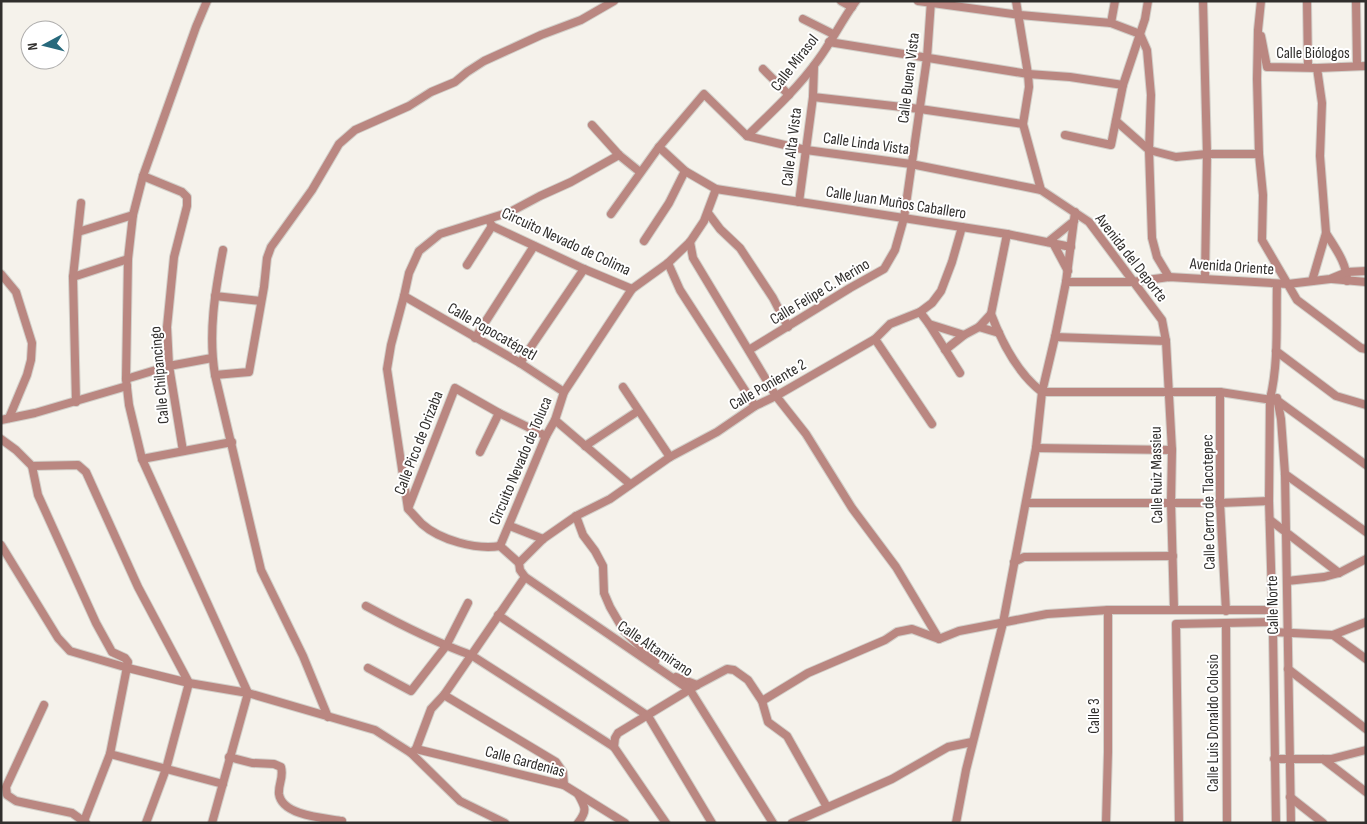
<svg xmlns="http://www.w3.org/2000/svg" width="1367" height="824" viewBox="0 0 1367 824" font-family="'Sofia Sans Condensed',sans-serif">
  <rect width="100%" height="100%" fill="#f5f2eb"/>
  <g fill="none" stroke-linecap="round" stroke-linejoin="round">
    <g stroke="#d2cfc9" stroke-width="10">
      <g id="minor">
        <path d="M207,1L196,27L143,176L133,215L128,259L126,379L129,405L142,459L248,693L212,823"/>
        <path d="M841,1L852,7"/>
        <path d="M918,1L1020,15L1111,23L1140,34L1147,50L1151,95L1149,150L1152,238L1157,257L1169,277"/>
        <path d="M1016,1L1028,74L1029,87L1023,124L1041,190L1089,222L1162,320L1166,341L1172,450L1171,502L1174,609"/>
        <path d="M1203,1L1207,154L1205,278"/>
        <path d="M1261,1L1258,30L1257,79L1259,154L1263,195L1262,240L1297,300L1361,348L1366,349"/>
        <path d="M1307,1L1308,67"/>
        <path d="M1356,1L1357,66"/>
        <path d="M803,19L833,34"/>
        <path d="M1111,23L1115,1"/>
        <path d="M1261,36L1267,67L1317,68L1366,66"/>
        <path d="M829,42L1028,74L1070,77L1123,85"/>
        <path d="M763,69L789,95"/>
        <path d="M813,97L920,109L1023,124"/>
        <path d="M1116,121L1149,150L1176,157L1207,154H1259"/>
        <path d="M592,125L619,155L640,172"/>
        <path d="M1065,135L1111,145L1123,85L1145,19L1148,1"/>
        <path d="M747,136C772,112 798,88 818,60C832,41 842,20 856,1"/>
        <path d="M659,147L685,171L716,189L1007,234L1071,247"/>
        <path d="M143,176L182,192L187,197V206L174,257L167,327L169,366L183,451"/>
        <path d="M799,202L813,97L814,66"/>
        <path d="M708,213L720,229L740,248L773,298L788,327"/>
        <path d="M611,214L659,147L704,94L747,136L806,150L911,164L1041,190"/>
        <path d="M489,220L492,226L584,269L632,289"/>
        <path d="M78,232L133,215"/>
        <path d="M1326,233C1335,248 1347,263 1347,281"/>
        <path d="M644,241L669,203L685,171"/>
        <path d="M690,242L693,258L776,396L806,434L852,508L896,567L939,639"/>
        <path d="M1048,242L1074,221"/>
        <path d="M1053,243L1068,271"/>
        <path d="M223,250C215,292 208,333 215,375L261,570L303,656L328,717"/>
        <path d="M668,263L680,290L755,406"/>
        <path d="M467,265L492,226"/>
        <path d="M1,274L16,292L32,343L31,360L27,375L9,418"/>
        <path d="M73,277L128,259"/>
        <path d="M1332,279L1366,282"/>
        <path d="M1312,281L1326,233L1320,156L1322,103L1317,68"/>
        <path d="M1066,282H1132L1169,277L1288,284L1330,279L1347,272L1366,271"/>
        <path d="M215,296L261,301"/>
        <path d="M404,296L520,363L564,392"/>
        <path d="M920,312L929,324L964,335"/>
        <path d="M991,314C1002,343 1017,373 1042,392H1220L1278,401L1366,465"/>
        <path d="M929,324L960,373"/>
        <path d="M979,327L999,333"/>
        <path d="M1055,337L1166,341"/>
        <path d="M475,338L534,246"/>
        <path d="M875,339L932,424"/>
        <path d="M749,350L850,288L884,269L895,250L904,218L927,58L931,1"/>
        <path d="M945,350L964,335L979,327L991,314L1007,234"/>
        <path d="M1276,351L1336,396L1366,405"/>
        <path d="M520,363L584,269"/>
        <path d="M215,375L249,372L264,287L267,258L271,247L312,190L339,144L355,130L409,106L431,92L455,82L467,72L484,61L541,35L581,20L614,1"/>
        <path d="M126,379L169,366L212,358"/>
        <path d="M623,387L670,457"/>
        <path d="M1220,392V503L1226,611"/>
        <path d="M1277,398L1281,419L1285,474L1291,823"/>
        <path d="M76,402L73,277L81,203"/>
        <path d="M1,420L35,413L127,386"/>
        <path d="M555,420L630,484"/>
        <path d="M1,439L16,450L32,466L38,495L96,623L112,652L125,658L128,662L110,754L84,821"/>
        <path d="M585,446L638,411"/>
        <path d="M1036,448L1172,450"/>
        <path d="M480,452L499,413"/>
        <path d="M142,459L232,442"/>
        <path d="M32,466L78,465L86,472L138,587L189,683L166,769L146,823"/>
        <path d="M1285,474L1366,532"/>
        <path d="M1026,503H1220L1269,501"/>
        <path d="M409,506L455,388L499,413L546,436"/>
        <path d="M576,516L583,535L595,551L603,566L604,593L610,607L624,631L655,661"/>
        <path d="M1270,520L1339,573"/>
        <path d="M510,526L543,539"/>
        <path d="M1,545L58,638L70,651L128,668L189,683L248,693L375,730L411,753L460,801L505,823"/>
        <path d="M500,546C476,550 440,540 422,524C417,519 413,514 408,509L387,369L391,345L404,296L409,273L419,251L440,234L510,212L540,196L571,182L619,155"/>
        <path d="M500,546L546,436L555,420L564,392L632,289L668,263L690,242L704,221L716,189"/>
        <path d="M500,546L519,563"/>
        <path d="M1014,562L1024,557L1173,556"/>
        <path d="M1287,581L1324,577L1339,573L1366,559"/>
        <path d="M366,606C401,625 434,642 471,655L614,747L666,823"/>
        <path d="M498,615L648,716L712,823"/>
        <path d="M1226,624L1227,823"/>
        <path d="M1273,632L1333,635L1366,622"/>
        <path d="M1333,635L1366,659"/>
        <path d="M368,668L411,691L446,646L468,603"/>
        <path d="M1288,669L1366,729"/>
        <path d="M676,677L697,685"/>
        <path d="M444,695L556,762L563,772L564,785"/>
        <path d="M762,701L808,673L885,640L897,632L912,629L939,639L959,631L1047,614L1108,610H1272"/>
        <path d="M44,705L6,787L7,795L16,801L72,813L86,823"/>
        <path d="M614,747L615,738L618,733L697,685L727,669L734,670L748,680L762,701L768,722L787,736L827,807"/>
        <path d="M416,749L431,709L444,695L525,577"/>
        <path d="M411,753L416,749L564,785L625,823"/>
        <path d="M110,754L223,784"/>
        <path d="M229,757L252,763L274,764L281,767C284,778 278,784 279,794C282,816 325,818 342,821"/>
        <path d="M1274,759H1331L1366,750"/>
        <path d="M1323,759L1366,792"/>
        <path d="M578,794C585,807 588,810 578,823"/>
        <path d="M1290,797L1323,823"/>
        <path d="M773,823L690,690L525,577L520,570L519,563L543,539L576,516L610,499L670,457L717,432L755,406L776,396L875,339L890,324L920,312L932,303L941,291L952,262L962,227"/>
        <path d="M792,823L892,779L948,747L972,742"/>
        <path d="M956,823L966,770L1003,623L1036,448L1042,392L1055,337L1066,282L1075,212"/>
        <path d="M1106,823L1108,752V610"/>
        <path d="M1179,823L1176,624L1272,622"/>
        <path d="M1276,823L1273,632L1269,501L1270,399C1279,362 1276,322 1277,284"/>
      </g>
    </g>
    <use href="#minor" stroke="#ba8781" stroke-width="8"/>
  </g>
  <g text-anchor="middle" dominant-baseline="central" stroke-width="4" stroke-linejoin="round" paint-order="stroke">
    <g font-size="16" fill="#312f2d" stroke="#fff">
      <text x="1313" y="53">Calle Biólogos</text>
      <text transform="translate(795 63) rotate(-52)">Calle Mirasol</text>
      <text transform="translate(909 78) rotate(-83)">Calle Buena Vista</text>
      <text transform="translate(866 144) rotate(8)">Calle Linda Vista</text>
      <text transform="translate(792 147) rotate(-83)">Calle Alta Vista</text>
      <text transform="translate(896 203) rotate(9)">Calle Juan Muños Caballero</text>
      <text transform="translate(566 242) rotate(25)">Circuito Nevado de Colima</text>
      <text transform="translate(1131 258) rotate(52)">Avenida del Deporte</text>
      <text transform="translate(1232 267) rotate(4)">Avenida Oriente</text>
      <text transform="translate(820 292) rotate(-31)">Calle Felipe C. Merino</text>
      <text transform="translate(492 332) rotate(30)">Calle Popocatépetl</text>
      <text transform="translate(160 375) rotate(-95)">Calle Chilpancingo</text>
      <text transform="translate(768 385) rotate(-30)">Calle Poniente 2</text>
      <text transform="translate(419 443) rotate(-69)">Calle Pico de Orizaba</text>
      <text transform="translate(521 461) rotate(-67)">Circuito Nevado de Toluca</text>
      <text transform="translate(1157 475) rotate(-91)">Calle Ruiz Massieu</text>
      <text transform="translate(1209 502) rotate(-91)">Calle Cerro de Tlacotepec</text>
      <text transform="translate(1273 605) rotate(-91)">Calle Norte</text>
      <text transform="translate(655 649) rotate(34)">Calle Altamirano</text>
      <text transform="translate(1094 716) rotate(-90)">Calle 3</text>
      <text transform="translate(1213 723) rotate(-90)">Calle Luis Donaldo Colosio</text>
      <text transform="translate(525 762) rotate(15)">Calle Gardenias</text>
    </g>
  </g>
  <rect width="1367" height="824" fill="none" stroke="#312f2d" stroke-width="5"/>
  <g transform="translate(45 45) rotate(263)"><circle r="24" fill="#ffffff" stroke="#adacab"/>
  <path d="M0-4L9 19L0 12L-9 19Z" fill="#27697c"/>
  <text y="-8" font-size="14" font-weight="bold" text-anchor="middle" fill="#312f2d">N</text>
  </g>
</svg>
